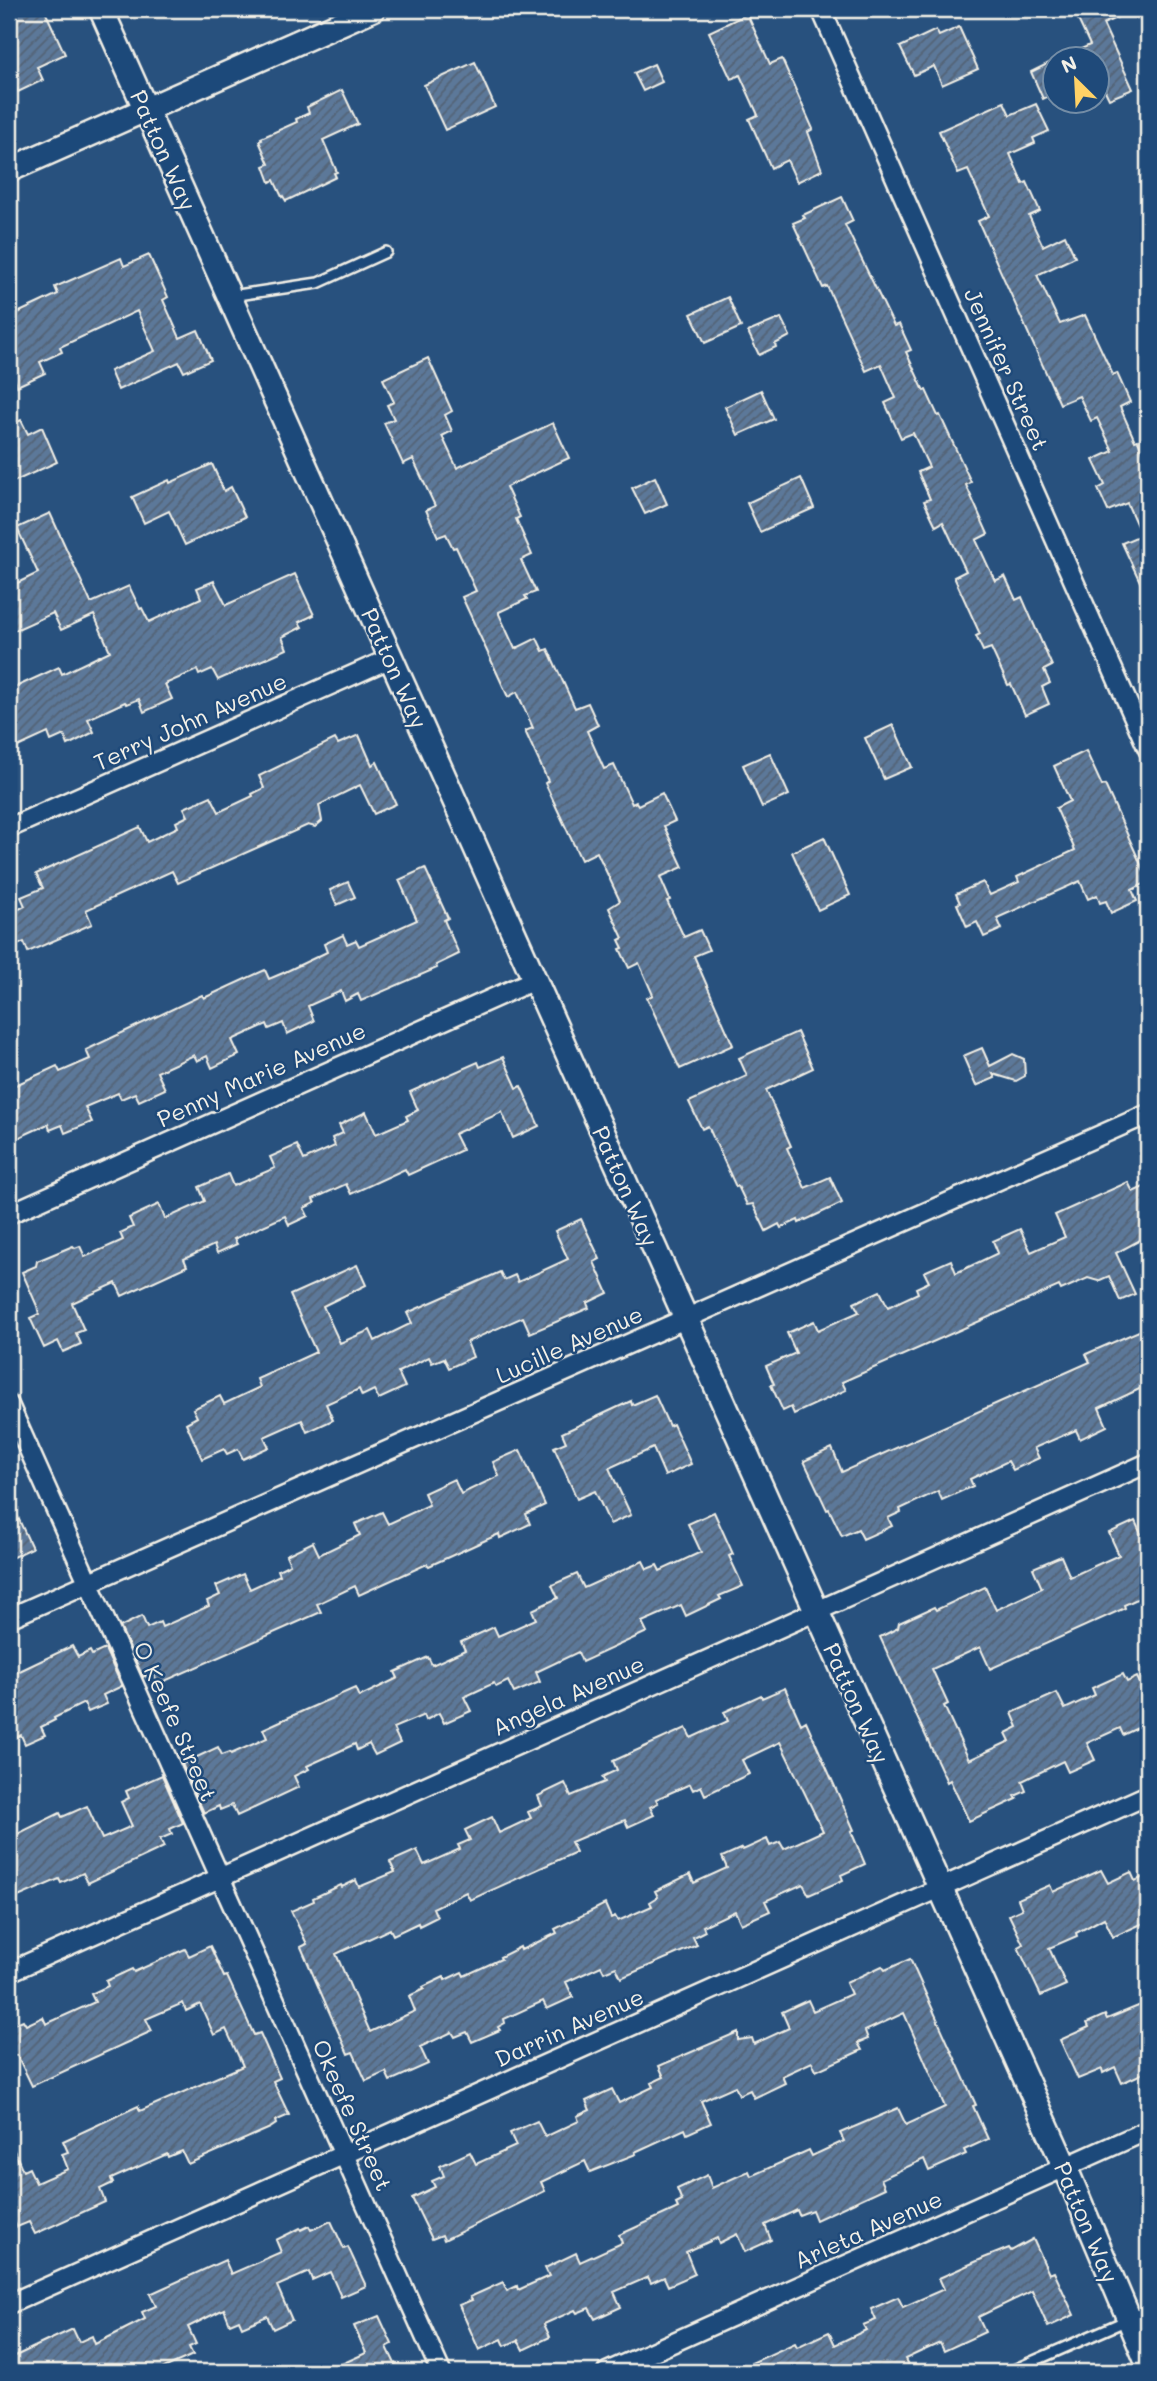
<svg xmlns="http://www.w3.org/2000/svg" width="1157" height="2381" viewBox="0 0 1157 2381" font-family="Mali,sans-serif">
  <defs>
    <pattern id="building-hatch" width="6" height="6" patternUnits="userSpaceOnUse" patternTransform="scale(1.75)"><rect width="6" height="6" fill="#5b7899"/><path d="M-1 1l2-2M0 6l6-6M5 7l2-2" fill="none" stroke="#536274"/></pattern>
  </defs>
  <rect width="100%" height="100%" fill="#28517e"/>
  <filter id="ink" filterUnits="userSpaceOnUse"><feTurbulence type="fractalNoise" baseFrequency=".0143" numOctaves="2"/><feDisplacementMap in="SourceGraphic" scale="14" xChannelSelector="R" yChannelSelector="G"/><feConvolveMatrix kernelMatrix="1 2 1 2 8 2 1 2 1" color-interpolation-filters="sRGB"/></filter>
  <g filter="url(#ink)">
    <g fill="url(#building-hatch)" stroke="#f4f1e8" stroke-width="2" fill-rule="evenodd">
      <path d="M21,9H44L65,54L37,67L43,80L18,92L14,84L9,86V14Z"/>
      <path d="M1073,9H1135L1103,24L1133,89L1109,99L1097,74V60H1057L1090,45Z"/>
      <path d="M747,14L770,64L782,59L813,129L808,132L822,170L797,182L787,160L771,168L749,119L758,115L740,75L731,79L709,32Z"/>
      <path d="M959,27L978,69L942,85L934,66L914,75L900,47L936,30L939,36Z"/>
      <path d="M1055,60V93L1043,99L1031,72Z"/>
      <path d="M475,62L495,107L445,130L424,85Z"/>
      <path d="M654,64L662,82L643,91L634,73Z"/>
      <path d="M342,90L358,124L323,140L337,172L334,173L336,177L286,201L283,196L282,197L274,180L270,182L264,166L269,164L259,141L262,140L261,138L297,122L296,119L309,113L307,107Z"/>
      <path d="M1004,102L1010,115L1036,104L1049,131L1033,138L1035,143L1010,154L1023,184L1027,182L1040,211L1029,216L1043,246L1065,235L1075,257L1037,275L1060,324L1085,315L1113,375L1117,373L1130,402L1120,407L1135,441L1138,440L1148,464V599L1122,543L1141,535L1127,503L1108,511L1098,489L1105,485L1093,460L1113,451L1097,418L1091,421L1079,396L1060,404L978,221L989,216L968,170L958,174L939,131Z"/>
      <path d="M842,197L853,221L845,225L894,326L899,324L911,350L906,352L924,391L926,390L938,416L940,415L971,482L966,485L988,534L976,540L995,581L1005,576L1016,600L1022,597L1052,666L1044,670L1050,683L1042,687L1049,704L1025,715L1011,684L1008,685L991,648L983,651L976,636L980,634L954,577L966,571L943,522L936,526L924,501L930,499L918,472L929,467L913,433L901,438L885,403L896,398L881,364L866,371L827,286L823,288L793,223L805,218L803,215Z"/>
      <path d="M149,255L168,297L163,300L180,338L198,330L211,360L184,372L179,362L118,390L110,371L155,351L137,311L60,347L62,352L40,362L45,373L17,386L15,380L9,383V317L58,294L55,287L121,258L124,266Z"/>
      <path d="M728,297L741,327L705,343L691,314Z"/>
      <path d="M781,318L790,336L775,344L776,347L759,355L748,332Z"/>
      <path d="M428,358L452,411L445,415L452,431L442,436L457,468L553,423L569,458L506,487L520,517L516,519L532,555L521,560L536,592L525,596L527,599L499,612V614L515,649L537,638L543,651L548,649L575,708L588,703L598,725L587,731L604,769L614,765L632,804L636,802L638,805L662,793L675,821L664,826L683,867L660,877L670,900L667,901L684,937L700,930L709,950L694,956L733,1045L680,1069L647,998L653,995L639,963L629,968L620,949L623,948L619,940L623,938L609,908L620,901L597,852L581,860L545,783L548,781L525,731L533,728L517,692L508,697L462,597L476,591L456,547L453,548L446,534L438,537L426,510L435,506L413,459L403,464L384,423L394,419L387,405L394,402L383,379Z"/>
      <path d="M761,390L774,419L738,435L725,407Z"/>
      <path d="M21,420L28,434L42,427L57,462L9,484V426Z"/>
      <path d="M212,464L224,491L231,487L245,517L185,545L169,511L144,523L132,497L169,480L170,483Z"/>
      <path d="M655,477L667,504L645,514L632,488Z"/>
      <path d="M801,478L814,508L760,532L747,503Z"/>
      <path d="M50,513L91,603L129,586L140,609L142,608L149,622L201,598L197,588L214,581L226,605L295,574L314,615L299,622L302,627L282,637L287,649L218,680L212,669L199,675L197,670L165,684L172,699L144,712L139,699L127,704L125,702L88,719L94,732L68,745L64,735L51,741L48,733L9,751V690L59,667L62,674L110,651L94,615L61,630L53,613L9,633V587L38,573L17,528Z"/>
      <path d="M893,725L912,767L884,779L865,738Z"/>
      <path d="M359,735L372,765L377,762L396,804L374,814L360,785L319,805L322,821L315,827L308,825L178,883L172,871L86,910L92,924L28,952L24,942L13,947L9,938V914L25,906L21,897L43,888L36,874L140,827L147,842L178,827L176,822L188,816L184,808L211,796L219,812L253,796L252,794L264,788L259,776L335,739L338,744Z"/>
      <path d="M1086,751L1102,786L1105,785L1148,880V882L1132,890L1137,901L1111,913L1106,901L1100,903L1097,895L1088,899L1080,881L997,918L1002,929L984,937L977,922L967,927L957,904L960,903L956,894L983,882L990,895L1019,882L1017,877L1075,850L1056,808L1070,801L1054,766Z"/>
      <path d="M770,753L789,795L762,807L743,765Z"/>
      <path d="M824,837L850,895L818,910L792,852Z"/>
      <path d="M425,868L448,918L444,920L459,954L436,965L437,968L361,1001L358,994L345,1001L341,991L308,1006L314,1021L287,1034L283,1023L269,1029L267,1024L232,1040L239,1055L212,1068L207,1056L197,1061L194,1055L157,1072L165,1089L139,1101L135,1093L121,1099L118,1093L85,1107L92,1122L65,1133L62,1125L50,1130L48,1124L9,1142V1088L57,1066L60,1072L90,1059L86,1050L202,995L204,998L265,970L269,979L283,973L327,952L324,944L343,935L347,944L356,940L359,946L417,920L399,880Z"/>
      <path d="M348,882L355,897L337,905L330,890Z"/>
      <path d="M797,1032L813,1068L766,1090L791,1146L787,1148L805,1188L830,1177L842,1203L799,1223L798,1220L781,1228L779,1224L766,1231L753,1204L747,1205L738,1186L736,1187L708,1126L702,1129L689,1102L747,1076L739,1058Z"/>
      <path d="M982,1048L990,1066L1013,1054L1024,1059L1025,1076L1016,1081L993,1074L995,1078L976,1086L963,1056Z"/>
      <path d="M503,1057L517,1088L521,1086L539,1126L513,1138L502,1112L454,1134L462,1150L408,1175L405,1169L351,1194L346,1184L313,1199L315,1203L304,1208L308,1216L289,1225L285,1216L234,1239L237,1244L217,1253L214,1245L184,1259L187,1266L122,1296L116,1283L72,1303L84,1330L76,1333L81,1344L63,1352L58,1341L44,1348L30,1318L39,1314L37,1306L22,1272L36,1266L37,1261L73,1246L75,1248L80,1246L85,1257L123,1240L120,1233L133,1227L129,1218L159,1204L165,1219L205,1201L199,1187L228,1174L233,1186L275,1168L270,1157L297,1145L304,1160L335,1146L332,1138L343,1133L339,1125L366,1112L376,1134L408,1120L406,1116L418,1110L410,1092L478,1062L480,1067Z"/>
      <path d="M1128,1182L1133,1192L1148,1185V1236L1116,1253L1135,1294L1120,1301L1109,1276L1098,1281L1088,1278L1061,1290L1059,1286L842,1382L846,1390L794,1414L791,1407L783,1411L771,1385L774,1384L766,1366L796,1353L787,1333L814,1321L818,1330L859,1312L854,1303L880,1291L888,1307L918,1293L916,1288L929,1282L924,1272L951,1260L956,1273L998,1253L993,1241L1020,1229L1031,1252L1065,1237L1055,1215Z"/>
      <path d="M581,1219L600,1259L594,1262L608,1293L587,1303L589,1308L530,1333L523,1317L467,1342L473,1357L449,1368L444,1358L432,1363L429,1357L398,1372L405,1387L379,1399L374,1390L362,1396L359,1389L326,1404L333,1420L307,1432L302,1420L264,1437L269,1447L243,1459L238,1449L227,1454L224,1449L202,1459L186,1423L197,1417L193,1409L220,1396L224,1404L260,1387L257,1379L316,1352L290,1295L357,1265L366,1285L323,1306L340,1343L370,1330L375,1341L412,1323L407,1313L500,1272L504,1280L515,1275L518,1282L568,1259L555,1231Z"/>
      <path d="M1148,1327V1385L1099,1408L1107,1426L1080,1439L1076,1430L1034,1448L1039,1458L1013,1470L1008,1461L970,1479L973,1486L942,1500L938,1491L900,1509L901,1512L888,1518L892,1526L863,1539L858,1529L842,1536L829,1509L827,1510L804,1461L832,1448L842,1472L1090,1362L1086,1354Z"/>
      <path d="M655,1395L669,1426L673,1424L691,1464L665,1476L653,1448L609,1468L631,1515L610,1524L595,1491L577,1499L554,1447L566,1442L562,1433L631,1401L632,1405Z"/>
      <path d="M520,1450L545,1505L526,1514L530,1524L500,1538L499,1534L429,1566L427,1564L359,1595L355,1586L317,1604L321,1612L158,1684L154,1675L147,1678L146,1675L143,1677L120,1627L142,1616L147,1628L160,1622L162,1627L209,1606L207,1601L220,1595L216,1586L243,1574L250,1589L280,1575L278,1570L290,1564L286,1555L313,1542L319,1555L360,1535L355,1524L382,1512L388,1524L429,1505L424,1493L454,1479L461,1494L499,1476L493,1462Z"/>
      <path d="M9,1498L32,1548L9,1559Z"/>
      <path d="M714,1512L733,1554L729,1556L743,1586L719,1596L721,1599L686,1616L681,1605L642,1622L647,1632L582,1662L578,1652L536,1672L540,1682L514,1693L508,1681L496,1687L494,1683L464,1697L471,1711L444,1723L439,1713L426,1720L424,1715L393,1728L400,1743L375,1755L369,1744L357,1750L355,1744L329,1756L307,1766L309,1769L294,1776L299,1787L237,1816L232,1805L220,1810L219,1806L204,1813L182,1764L218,1747L222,1755L230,1752L231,1754L267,1738L263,1729L296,1714L355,1688L359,1697L398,1678L395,1672L428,1657L432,1665L465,1650L461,1642L494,1627L498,1636L536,1619L532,1610L558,1598L552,1585L577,1574L584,1588L643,1561L647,1569L657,1565L660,1571L701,1552L688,1524Z"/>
      <path d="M1135,1521L1141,1534L1148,1530V1594L1124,1605L1125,1608L990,1669L980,1647L932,1669L948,1704L944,1706L969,1760L1010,1741L1006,1733L1018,1727L1012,1713L1057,1693L1065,1709L1095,1695L1092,1688L1123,1674L1127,1682L1137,1677L1141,1685L1148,1682V1723L1123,1735L1120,1728L1087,1743L1095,1760L1068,1772L1063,1761L1022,1781L1026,1791L1015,1796L1017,1799L969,1821L950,1780L947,1782L880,1637L898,1628L899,1623L934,1607L936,1610L985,1587L996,1610L1042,1588L1033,1568L1061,1556L1070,1577L1119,1555L1109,1533Z"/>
      <path d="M72,1646L78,1657L90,1651L92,1655L105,1649L122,1686L103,1695L107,1704L88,1712L84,1703L54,1718L55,1720L41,1727L45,1735L25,1744L21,1735L9,1741V1676Z"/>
      <path d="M785,1688L801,1724L806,1721L854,1830L851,1831L865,1864L841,1875L843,1880L809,1895L803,1884L765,1901L770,1911L741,1924L735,1911L703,1926L705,1931L693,1937L697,1945L621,1978L616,1967L604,1972L601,1966L566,1982L573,1997L547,2009L543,2001L504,2019L505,2023L498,2027L500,2030L472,2042L467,2032L455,2037L452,2032L420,2047L428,2064L390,2081L386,2072L366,2081L353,2052L348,2054L328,2009L301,1947L307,1944L291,1911L314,1901L313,1898L341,1885L342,1887L356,1880L359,1887L395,1872L390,1862L417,1850L424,1865L460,1849L458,1845L470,1840L465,1830L492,1817L499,1833L531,1818L528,1812L542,1806L538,1796L565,1783L571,1796L605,1782L602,1777L617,1770L613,1761L686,1728L691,1738L728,1721L724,1712L761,1695L762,1698ZM780,1742L823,1831L784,1849L780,1842L770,1846L767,1839L743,1850L742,1848L722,1857L727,1868L694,1883L690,1874L655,1891L658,1897L650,1902L652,1906L618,1921L615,1916L611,1918L605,1904L555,1929L557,1933L521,1950L520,1947L500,1957L501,1959L464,1976L462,1972L445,1980L444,1977L423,1987L424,1989L409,1996L415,2011L370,2032L336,1954L390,1929L393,1935L418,1923L419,1926L437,1917L433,1908L466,1892L470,1900L576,1852L571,1842L602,1829L625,1820L628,1827L654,1815L650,1807L658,1803L656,1799L690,1784L693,1790L701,1786L705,1795L749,1774L742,1760Z"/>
      <path d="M162,1775L183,1823L170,1829L172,1834L160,1839L164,1847L88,1883L83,1873L61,1883L59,1879L9,1901V1838L60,1813L62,1817L87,1806L102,1839L132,1826L121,1802L129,1798L126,1791Z"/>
      <path d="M1101,1870L1108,1883L1131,1872L1135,1881L1148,1875V1921L1113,1937L1104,1918L1076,1933L1077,1936L1049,1948L1066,1985L1041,1996L1018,1947L1023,1944L1009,1915L1022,1909L1018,1899L1050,1885L1053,1892Z"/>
      <path d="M210,1946L224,1977L227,1976L254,2035L260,2033L280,2078L273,2081L289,2115L275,2121L276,2124L270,2128L188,2164L182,2151L168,2157L167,2154L111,2179L113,2183L100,2189L105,2202L35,2234L29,2222L17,2227L14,2221L9,2223V2139L23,2171L29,2168L36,2183L68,2169L62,2154L68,2152L63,2141L138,2106L140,2111L243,2066L226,2029L214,2035L200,2004L186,2011L183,2003L146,2019L152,2031L32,2086L17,2055L9,2058V2026L23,2020L26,2025L43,2017L46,2024L95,2002L91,1994L108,1986L106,1981L132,1969L134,1972L185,1949L189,1956Z"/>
      <path d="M910,1959L976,2105L973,2106L988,2139L964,2150L966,2154L929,2171L924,2159L881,2179L885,2188L816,2220L812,2210L799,2215L797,2210L765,2225L771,2240L745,2252L737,2234L719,2243L717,2238L686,2252L695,2274L668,2286L664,2277L651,2283L648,2277L614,2292L621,2307L595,2319L589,2308L577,2313L575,2310L544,2324L550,2337L523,2350L518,2340L505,2346L502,2339L479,2350L459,2305L472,2300L470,2297L503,2282L507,2291L517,2286L518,2290L549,2276L545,2268L576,2253L580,2262L622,2243L619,2235L678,2208L676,2204L682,2201L677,2189L707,2175L712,2188L749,2171L751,2176L809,2150L812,2156L844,2141L840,2133L898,2108L906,2125L945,2107L904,2013L865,2031L868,2039L858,2043L862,2050L816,2071L812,2062L782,2076L785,2083L754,2098L750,2090L739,2095L735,2086L701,2101L711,2123L687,2134L685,2129L635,2152L636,2154L590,2172L585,2161L541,2182L545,2191L444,2240L442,2235L432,2239L412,2198L435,2187L432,2181L444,2176L440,2166L470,2152L476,2164L516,2146L510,2133L537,2121L545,2137L579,2121L577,2116L590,2110L586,2101L612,2089L619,2103L653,2087L651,2083L664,2077L659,2066L738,2032V2040L752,2038L754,2044L789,2028L782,2012L808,2000L813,2011L851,1994L846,1983L882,1966L885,1970Z"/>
      <path d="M1148,2002V2071L1122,2083L1115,2067L1103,2073L1102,2069L1078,2079L1060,2040L1089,2027L1087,2023L1105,2015L1107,2019Z"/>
      <path d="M331,2221L344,2249L348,2247L366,2286L341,2297L330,2272L312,2280L309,2272L277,2286L292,2320L273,2329L267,2316L242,2327L239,2320L230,2324L224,2309L188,2327L196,2344L189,2347L193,2355L155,2372H9V2359L47,2341L73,2329L79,2342L92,2336L95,2344L145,2319L142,2312L156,2306L150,2294L225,2260L231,2274L281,2252L276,2240L300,2228L301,2230L309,2226L311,2230Z"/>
      <path d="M1033,2239L1049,2274L1054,2272L1074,2315L1048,2327L1032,2291L978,2317L985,2332L944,2351L940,2343L920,2352L905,2359L909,2367L897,2372H732L795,2343L797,2347L829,2332L835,2345L866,2330L863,2325L876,2320L871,2309L898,2297L903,2307L944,2289L939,2278L984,2258L1009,2248L1011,2251Z"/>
      <path d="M379,2316L392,2344L387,2347L399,2372H324L366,2353L354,2326Z"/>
    </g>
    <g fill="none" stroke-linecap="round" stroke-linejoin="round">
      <g stroke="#f4f1e8" stroke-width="14">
        <g id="service">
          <path d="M231,296L318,283L386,252"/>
          <path d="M1009,2372L1148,2311"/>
        </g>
      </g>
      <g stroke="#f4f1e8" stroke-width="23">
        <g id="minor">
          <path d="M821,9L1148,749"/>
          <path d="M9,828L391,658"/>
          <path d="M9,1214L534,980"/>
          <path d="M9,1405L441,2372"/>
          <path d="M9,1618L1148,1114"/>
          <path d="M9,1972L1148,1463"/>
          <path d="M9,2304L1148,1795"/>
          <path d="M607,2372L1148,2130"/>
        </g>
      </g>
      <g stroke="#f4f1e8" stroke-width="28">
        <g id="tertiary">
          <path d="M101,9L1065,2167L1148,2364"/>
          <path d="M9,170L373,9"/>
        </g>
      </g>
      <use href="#service" stroke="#1f4a7a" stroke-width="9"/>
      <use href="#minor" stroke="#1f4a7a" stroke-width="18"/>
      <use href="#tertiary" stroke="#1f4a7a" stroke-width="23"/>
    </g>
  </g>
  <g text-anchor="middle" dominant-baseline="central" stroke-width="5" stroke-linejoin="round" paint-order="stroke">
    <g font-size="23" fill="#f4f1e8" stroke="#1f4a7a">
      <text transform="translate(164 150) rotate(66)">Patton Way</text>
      <text transform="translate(1007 369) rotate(66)">Jennifer Street</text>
      <text transform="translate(395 668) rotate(66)">Patton Way</text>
      <text transform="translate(190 721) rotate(-24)">Terry John Avenue</text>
      <text transform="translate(261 1074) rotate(-24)">Penny Marie Avenue</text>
      <text transform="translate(626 1186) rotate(66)">Patton Way</text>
      <text transform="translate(569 1344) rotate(-24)">Lucille Avenue</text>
      <text transform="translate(568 1695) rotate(-24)">Angela Avenue</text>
      <text transform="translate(857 1703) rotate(66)">Patton Way</text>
      <text transform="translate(176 1721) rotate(66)">O Keefe Street</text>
      <text transform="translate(569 2027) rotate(-24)">Darrin Avenue</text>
      <text transform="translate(353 2115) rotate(66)">Okeefe Street</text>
      <text transform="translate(1087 2222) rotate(67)">Patton Way</text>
      <text transform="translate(868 2229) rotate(-24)">Arleta Avenue</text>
    </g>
  </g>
  <rect width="1157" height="2381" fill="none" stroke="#1f4a7a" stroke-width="35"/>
  <rect x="18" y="18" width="1122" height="2346" fill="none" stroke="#f4f1e8" stroke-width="2.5" filter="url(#ink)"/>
  <g transform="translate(1076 80) rotate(336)"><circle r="33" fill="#1f4a7a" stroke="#748da6" stroke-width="2"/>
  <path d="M0-5L12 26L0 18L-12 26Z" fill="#ffd166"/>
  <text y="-10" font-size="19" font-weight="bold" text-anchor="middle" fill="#f4f1e8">N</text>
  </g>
</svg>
